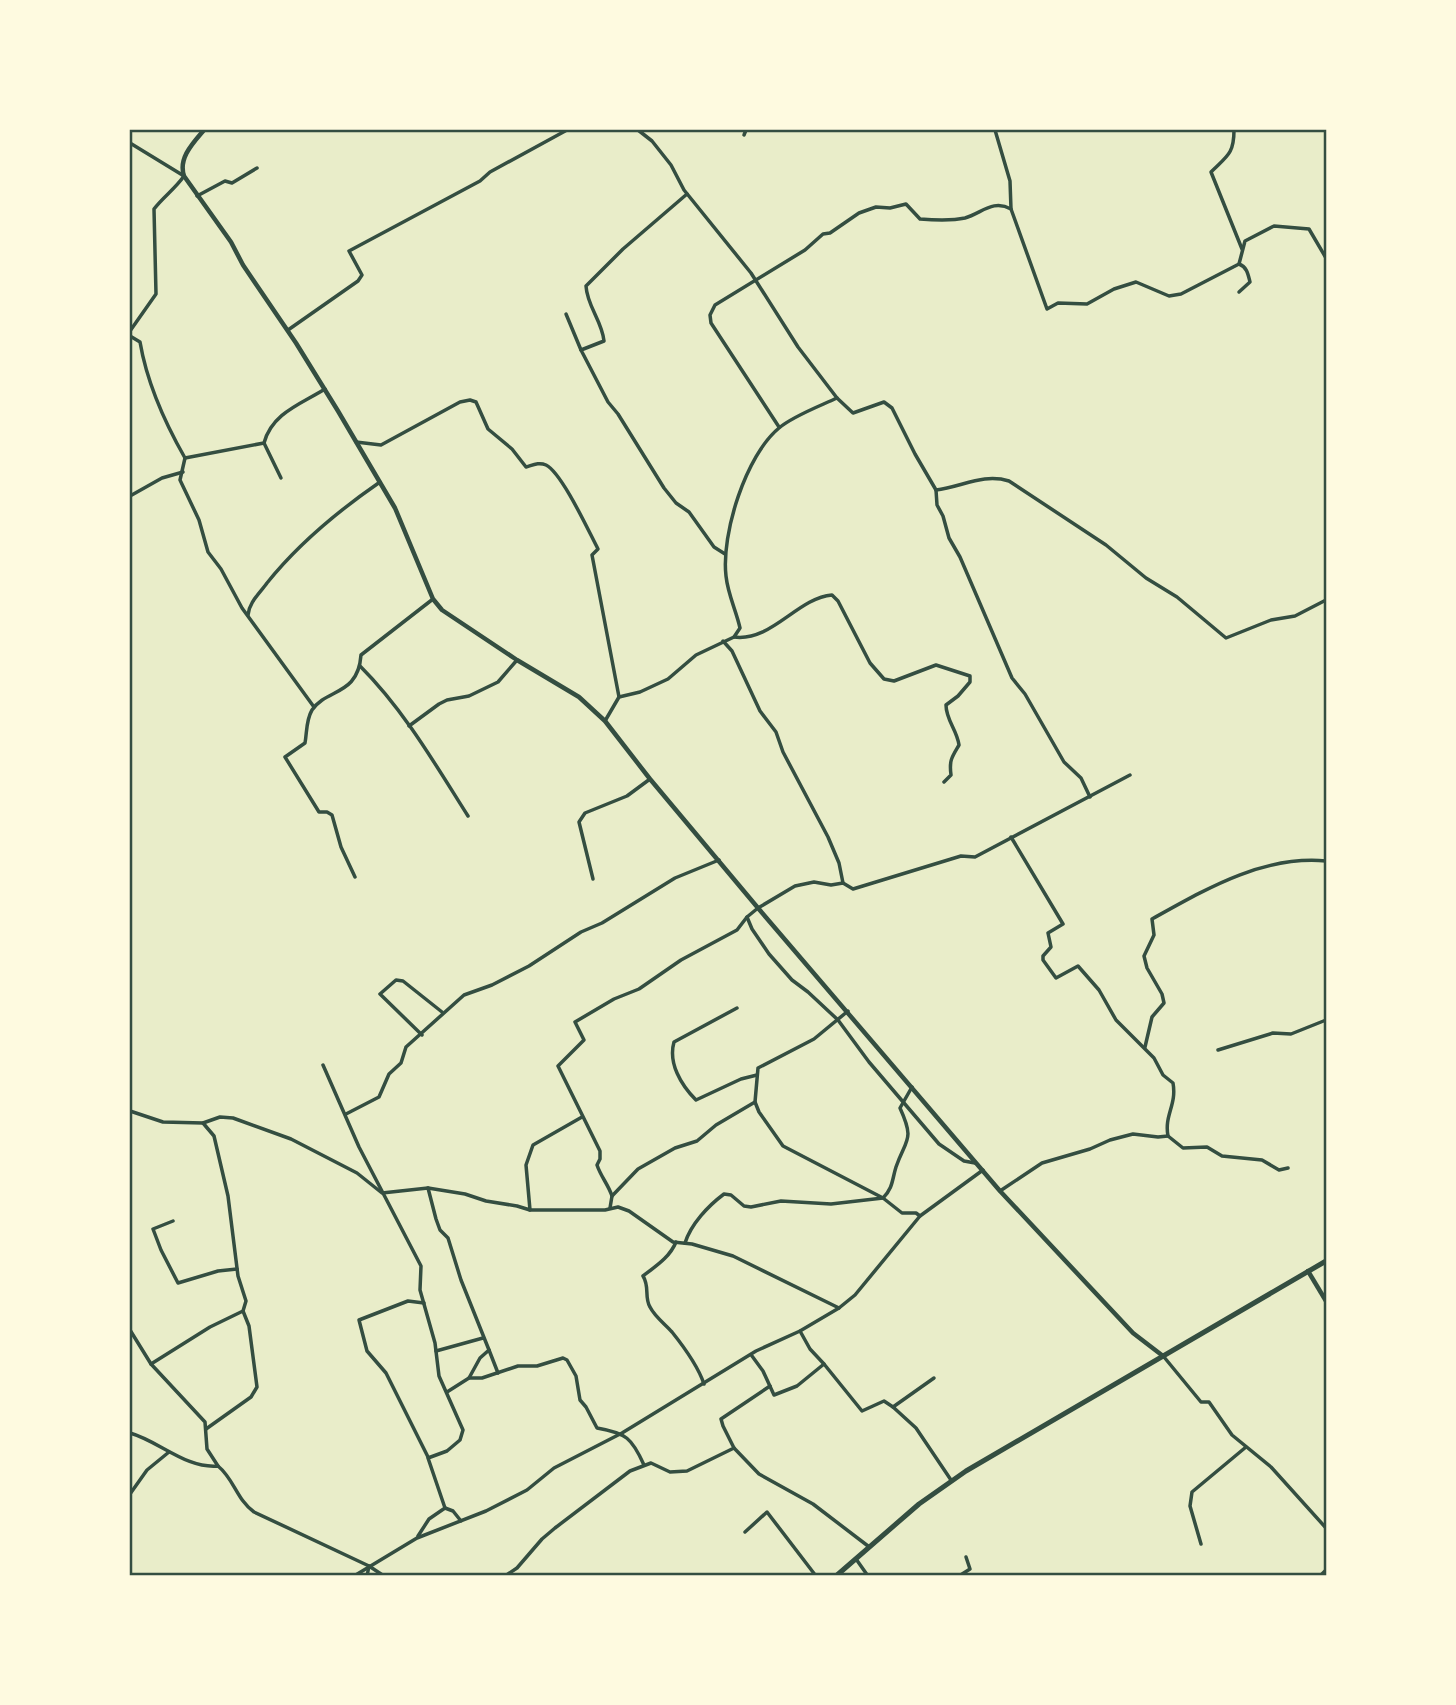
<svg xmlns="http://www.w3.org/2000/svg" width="1456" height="1705" viewBox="0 0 1456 1705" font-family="Lato,sans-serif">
  <rect width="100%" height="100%" fill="#e9edc9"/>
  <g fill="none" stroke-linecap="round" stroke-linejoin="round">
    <g stroke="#344e41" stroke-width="3.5">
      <path d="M638,130L652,141L671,165L684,190L751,273L798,347L837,398L853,413L884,402L892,408L915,454L936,490C962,487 983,473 1009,481L1106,545L1146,578L1177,597L1226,638L1271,620L1295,616L1326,600"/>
      <path d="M995,130L1010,181L1011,209"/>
      <path d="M1234,130C1234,154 1227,156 1211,172L1242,249"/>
      <path d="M744,135L746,130"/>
      <path d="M130,143L184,176C175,189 163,197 154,209L156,294L130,331"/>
      <path d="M687,194L623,249L586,286C587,306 602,321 604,341L581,350L608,402L618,414L664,488L676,503L689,512L714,547L725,554"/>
      <path d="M197,196L225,181L232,183L257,168"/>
      <path d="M1239,292L1250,282C1248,274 1247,267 1239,264"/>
      <path d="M566,314L581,350"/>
      <path d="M288,330L358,281L362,275L349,251L480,181L490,172L567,130"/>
      <path d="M130,336L140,342C147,383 165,423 185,458L264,443C272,413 301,404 325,389"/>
      <path d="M779,427L711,323L710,315L715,305L805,250L823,234L830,233L859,213L876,207L890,208L906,204L920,219C934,220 951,221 965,218C982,213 993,199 1011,209L1047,309L1058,303L1087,304L1114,289L1136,282L1169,296L1181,294L1239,264L1245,241L1274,226L1309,229L1326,258"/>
      <path d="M356,442L381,445L460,402L470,400L476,402L488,429L512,449L526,467C533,465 539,462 546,465C562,473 589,532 598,549L592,555L619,697"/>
      <path d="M264,443L281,478"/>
      <path d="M185,458L180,480L199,520L208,552L221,569L242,608L314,707"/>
      <path d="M936,490L937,505L943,516L949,538L960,557L1012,678L1025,694L1064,762L1081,778L1090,797"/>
      <path d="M130,496L162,478L183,472"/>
      <path d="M248,615C249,602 260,593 267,583C299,543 338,511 380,482"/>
      <path d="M734,637C772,642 797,598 832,595L838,601L870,663L884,679L894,681L936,665L970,676V682L958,696L946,705C946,720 957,730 959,745C952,757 949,760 951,775L944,782"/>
      <path d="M723,641L732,651L760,711L776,732L783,752L828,837L839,863L843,883"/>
      <path d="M360,666C404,710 435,764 468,816"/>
      <path d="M605,721L619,697L640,692L668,679L696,655L734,637L740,628C736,610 728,595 726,576C721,534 746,455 779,428C793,416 820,406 837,398"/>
      <path d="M409,726L439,704L447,700L469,696L498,682L517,660"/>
      <path d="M1011,837L1063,924L1048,933L1051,947L1043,956V960L1056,978L1078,966L1099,990L1116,1020L1154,1058L1163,1075L1173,1083C1177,1105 1164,1115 1168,1136L1183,1148L1207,1147L1222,1156L1262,1160L1279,1170L1288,1168"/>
      <path d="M355,877L341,847L332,815L327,812H319L285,757L305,743C307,732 306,720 312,710C327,688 358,696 361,655L433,599"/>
      <path d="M593,879L579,822L585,813L627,796L650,779"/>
      <path d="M747,917L752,929L769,954L792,980L808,992L838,1020L869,1062L939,1144L964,1161L975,1163"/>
      <path d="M737,1008L674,1042C668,1063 681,1085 696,1100L741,1079L757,1075"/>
      <path d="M848,1011L814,1039L758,1068L755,1102L759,1112L783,1146L883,1198L902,1213H916L920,1216"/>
      <path d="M422,1035L380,994L396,980L403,981L442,1012"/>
      <path d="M1145,1047L1152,1017L1164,1003L1162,994L1147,968L1144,956L1154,935L1152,919C1206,889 1263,855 1326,861"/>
      <path d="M1218,1050L1273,1033L1291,1034L1326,1020"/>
      <path d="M323,1065L359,1147L421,1266L420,1290L435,1343L439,1376L463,1430L460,1440L447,1451L428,1458L445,1508L429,1519L418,1536"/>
      <path d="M130,1111L163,1122L203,1123L220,1117L233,1118L291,1139L357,1173L382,1193L428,1188L465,1194L486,1201L517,1206L530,1210H605L618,1207L629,1211L673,1242L692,1244L733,1256L839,1308"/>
      <path d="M346,1114L379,1097L389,1074L401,1063L406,1047L464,995L492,985L529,966L581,932L602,923L675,878L719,860"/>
      <path d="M203,1123L214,1136L228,1196L238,1276L246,1301L243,1311L210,1327L151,1364L205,1422L207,1449L218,1466"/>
      <path d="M428,1188L436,1219L440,1230L448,1238L461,1280L489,1350L480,1358L469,1378L447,1392"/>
      <path d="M1000,1191L1042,1163L1090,1149L1110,1140L1133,1134L1158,1137L1168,1136"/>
      <path d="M612,1196C608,1184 601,1177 597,1165L600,1159V1151L558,1066L584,1040L575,1022L614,999L639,989L681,960L737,930L747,917L758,908L795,886L814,882L831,885L843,883L853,889L961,856L975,857L1130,775"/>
      <path d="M610,1208L612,1196L638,1169L675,1148L697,1141L716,1125L755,1102"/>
      <path d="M530,1210L526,1165L533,1145L582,1117"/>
      <path d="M173,1221L153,1229L161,1250L178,1283L218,1271L237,1269"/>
      <path d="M676,1242C670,1257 656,1266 643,1276C650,1287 644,1297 650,1307C655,1317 665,1324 672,1332C684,1347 698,1366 704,1384"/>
      <path d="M685,1243C691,1224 708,1206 724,1194L731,1195L744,1206L751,1207L781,1201L831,1204L883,1198C893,1188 892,1180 896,1167C906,1138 915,1141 900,1108L912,1087"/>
      <path d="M424,1303L408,1301L359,1320L367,1351L386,1373L428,1457"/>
      <path d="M130,1330L151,1364"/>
      <path d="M800,1331L810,1349L824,1364"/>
      <path d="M489,1350L498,1373"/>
      <path d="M436,1351L483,1338"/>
      <path d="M752,1356L763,1371L774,1395L797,1386L824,1364L862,1411L884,1401L893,1407"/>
      <path d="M1164,1357L1201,1402H1209L1232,1435L1271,1467L1326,1528"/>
      <path d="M469,1378H482L518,1366H537L563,1358L567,1360L576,1376L580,1400L586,1407L597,1428C626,1433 632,1438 644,1465"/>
      <path d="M934,1378L893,1407L916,1428L951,1480"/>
      <path d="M206,1429L251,1397L257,1387L249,1326L243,1311"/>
      <path d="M130,1433C159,1441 186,1469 218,1466C234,1479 237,1500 254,1512L369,1566L384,1576"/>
      <path d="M734,1448L759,1474L813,1504L868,1546"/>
      <path d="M130,1494L147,1470L169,1452"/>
      <path d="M445,1508L453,1511L461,1521"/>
      <path d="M745,1532L767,1512L816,1576"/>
      <path d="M1201,1544L1190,1506L1192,1492L1246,1447"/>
      <path d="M856,1559L868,1576"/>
      <path d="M354,1576L417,1538L486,1511L527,1490L554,1468L622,1433L756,1351L800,1331L839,1308L855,1295L920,1216L983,1170"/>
      <path d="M367,1576L369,1566"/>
      <path d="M505,1576L517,1568L542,1539L555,1528L630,1471L651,1463L670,1472L687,1471L734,1448L723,1426L721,1419L770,1386"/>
      <path d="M959,1576L970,1569L966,1557"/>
      <path d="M1320,1576L1326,1570"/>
    </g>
    <g stroke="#344e41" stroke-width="4.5">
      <path d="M204,130C193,143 178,158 184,176L231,242L243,265L296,343L338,411L395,508L433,599L442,610L517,660L579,697L605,721L650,779L758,908L1000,1191L1133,1333L1163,1356"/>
      <path d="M1308,1271L1326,1301"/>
    </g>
    <path stroke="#344e41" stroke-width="5" d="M836,1576L919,1504L966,1471L1326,1261"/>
  </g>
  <rect width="1456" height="1705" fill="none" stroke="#fefae0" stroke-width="262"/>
  <rect x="131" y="131" width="1194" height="1443" fill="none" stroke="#344e41" stroke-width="2.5"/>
</svg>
